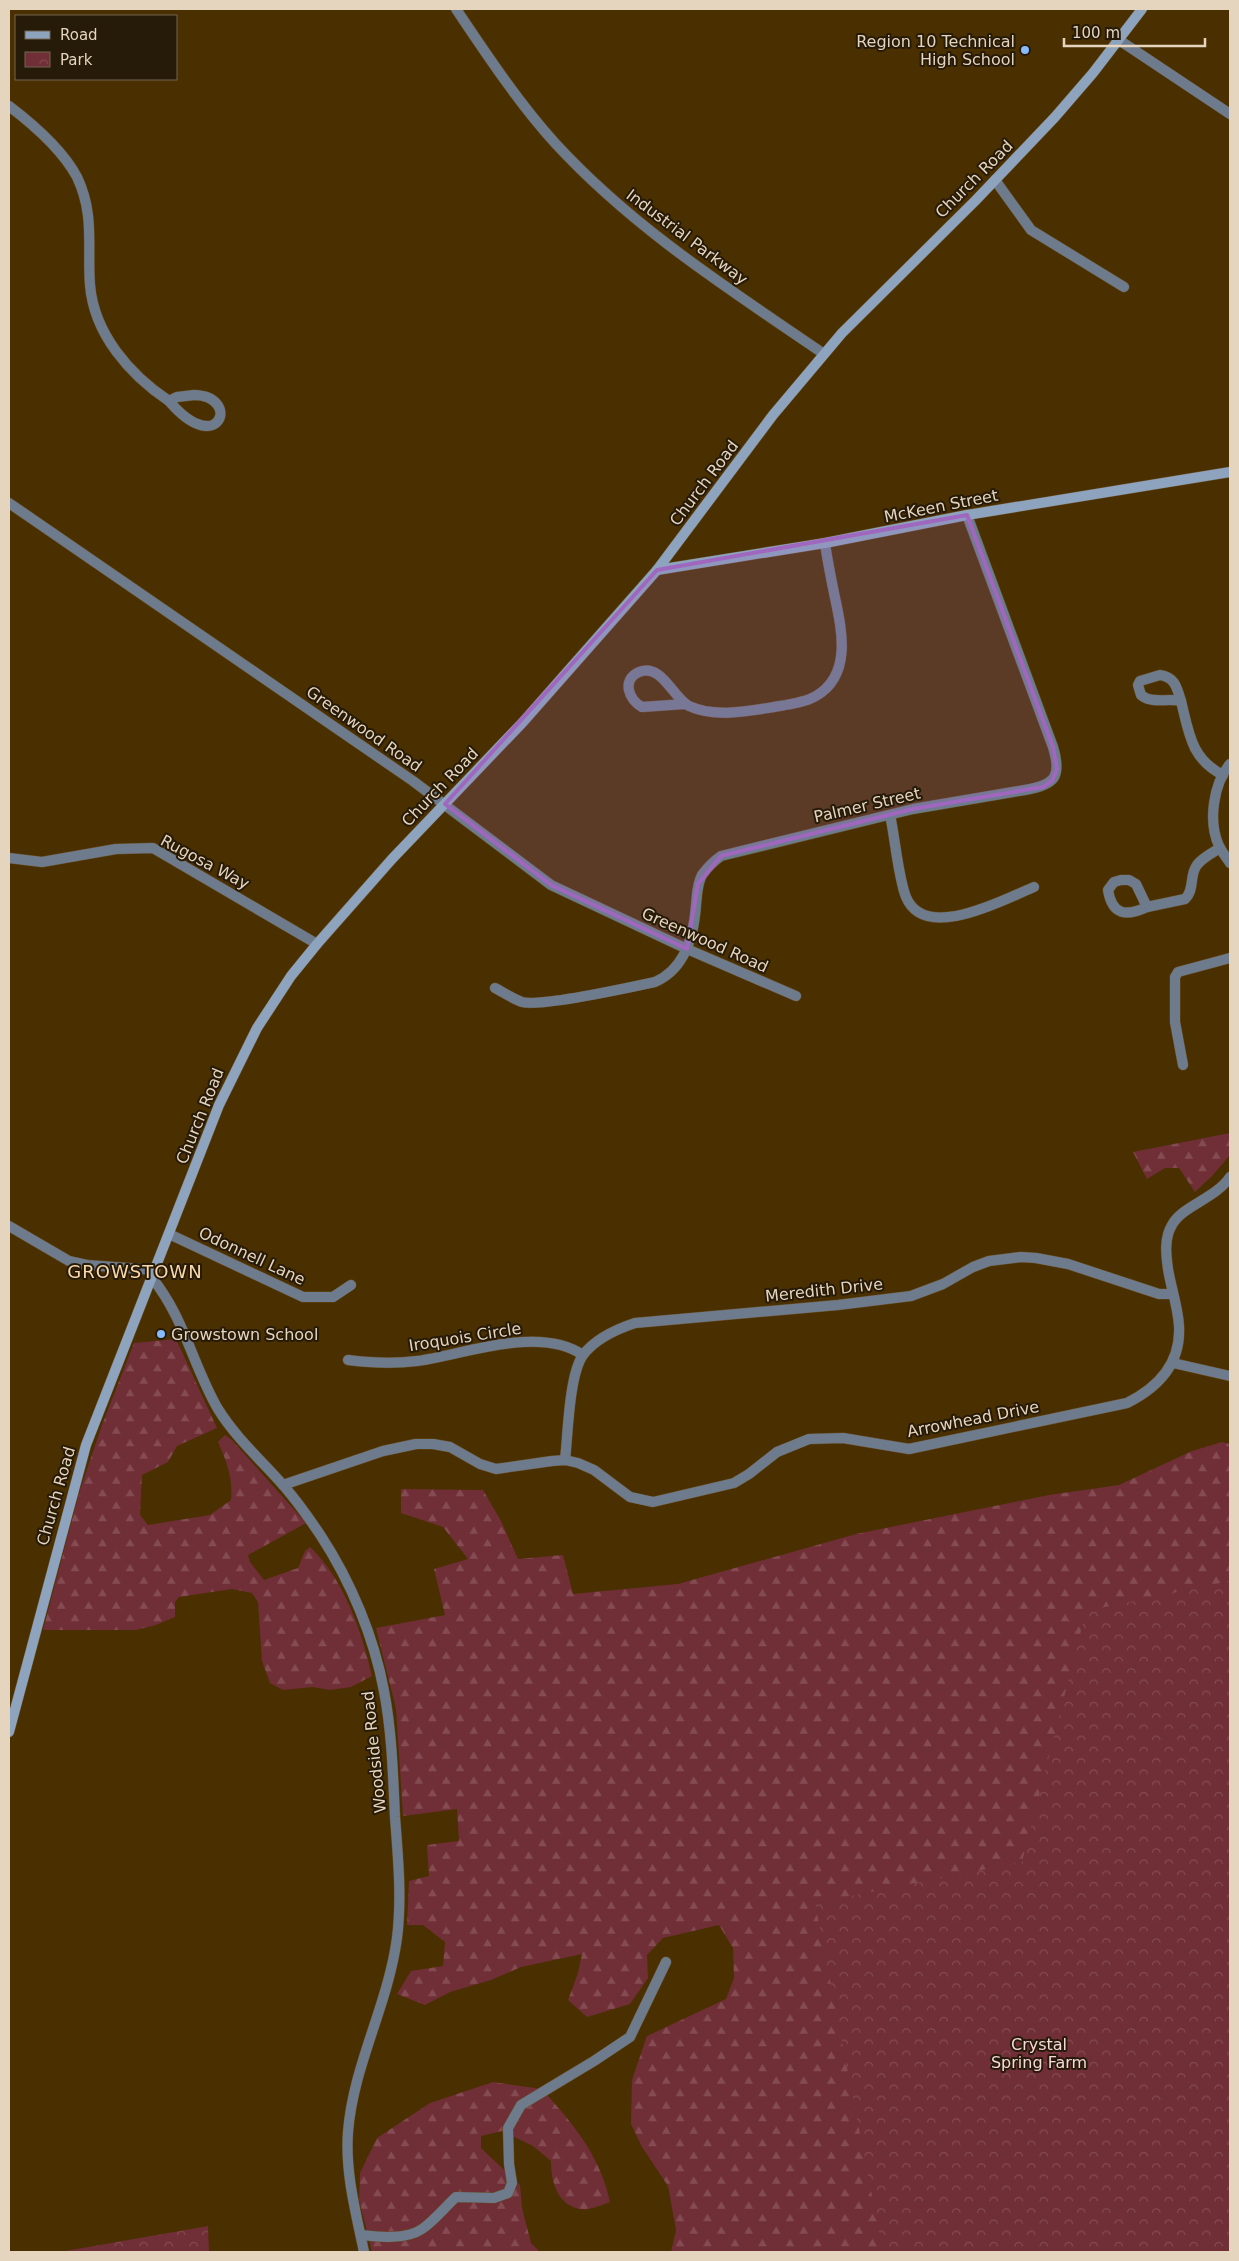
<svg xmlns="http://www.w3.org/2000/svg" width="1239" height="2261" viewBox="0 0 1239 2261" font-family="'DejaVu Sans',sans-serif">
  <defs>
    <pattern id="forest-firs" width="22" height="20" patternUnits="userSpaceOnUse" patternTransform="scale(1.25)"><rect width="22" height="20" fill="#702e37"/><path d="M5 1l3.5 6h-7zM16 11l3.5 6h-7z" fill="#844b52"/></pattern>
    <pattern id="park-crowns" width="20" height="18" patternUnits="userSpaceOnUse" patternTransform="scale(1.25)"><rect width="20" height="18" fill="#702e37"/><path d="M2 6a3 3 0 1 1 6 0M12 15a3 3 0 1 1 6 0" fill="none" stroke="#844b52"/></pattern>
  </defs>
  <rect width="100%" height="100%" fill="#4a2f00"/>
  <g fill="url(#forest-firs)">
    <path d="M1230,1133V1155L1212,1176L1195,1192L1179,1168H1165L1147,1179L1133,1152Z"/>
    <path d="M176,1339L217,1428L177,1446L168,1462L142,1475L140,1515L148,1525L210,1515L231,1500C233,1478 227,1462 218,1442L225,1435L232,1440L306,1523L248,1555L250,1562L264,1580L298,1568L305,1551L310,1547C344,1579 362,1632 372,1676L351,1687L330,1690L313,1687L283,1690L270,1683L262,1661L258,1602L252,1593L232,1589L179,1597L175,1602V1617L156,1625L136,1630H43L79,1493L102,1425L134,1343Z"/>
    <path d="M1222,1442L1230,1444V2252H671L676,2230L668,2186L642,2147L631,2124L632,2080L647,2036L726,1999L734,1978L733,1948L719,1925L663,1938L647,1955L648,1978L630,2004L587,2017L568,2000L578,1973L582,1954L521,1967L491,1980L450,1992L425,2005L397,1994L411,1971L443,1966L445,1942L423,1925H407L409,1881L429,1876L427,1845L459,1841L457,1809L403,1816L396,1709L376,1628L445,1615L434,1569L468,1559L443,1527L401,1513V1489L483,1490L501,1521L518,1559L563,1555L573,1594L678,1584L856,1534L1049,1495L1119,1485L1192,1451Z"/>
    <path d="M493,2082L542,2089C573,2124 600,2155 610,2202C602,2205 588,2211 580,2209C557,2205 551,2181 551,2161L533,2146L502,2131L481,2136V2148L520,2185L522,2208L531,2243L540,2252H372L359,2200L360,2173L377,2138L430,2103Z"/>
  </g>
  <g fill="url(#park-crowns)">
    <path d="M1230,1581V2252H883L815,1903L1022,1862L1086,1611Z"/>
    <path d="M208,2226L209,2252H60Z"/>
  </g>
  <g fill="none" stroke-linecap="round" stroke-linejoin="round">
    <g stroke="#664d22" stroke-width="11">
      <g id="street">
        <path d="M456,9C487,55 518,102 555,143C633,228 729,289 824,354"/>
        <path d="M1119,40L1230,114"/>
        <path d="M9,106C34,125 62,149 77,177C95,215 87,246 90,285C94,334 130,375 169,401"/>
        <path d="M995,180L1031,230L1124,287"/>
        <path d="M194,395C242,396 219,460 169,401L177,397Z"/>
        <path d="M9,503L413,781L551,885L687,949L796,996"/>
        <path d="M1160,675C1175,677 1177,688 1181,701C1168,698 1151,704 1141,695L1138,685L1140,681Z"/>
        <path d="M1181,701C1189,733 1191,759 1223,775"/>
        <path d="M685,704L642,707C629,700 621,680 639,672C662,663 673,698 689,706C713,717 743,712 768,708C783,705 802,704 816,696C855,673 840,623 833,588C830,573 827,558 825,543"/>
        <path d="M1230,764C1213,784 1208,822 1219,846C1222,852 1226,857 1230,863"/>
        <path d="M890,815C895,837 898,877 906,897C925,943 1005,899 1034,887"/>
        <path d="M9,858L42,862L116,849L153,848L317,944"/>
        <path d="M1121,880H1129L1136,884L1147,907C1126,917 1112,915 1108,890L1114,882Z"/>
        <path d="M1147,907L1185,899C1195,890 1189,875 1197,865C1202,858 1212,853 1220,848"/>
        <path d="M495,988C503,992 513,999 522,1002C539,1007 632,987 655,982C685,969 694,935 696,905C697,895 697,884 702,875C707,868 714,861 721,856L913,809L1025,790C1055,785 1062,777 1053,747L967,515"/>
        <path d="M1183,1065L1175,1022V977L1178,972L1230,958"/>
        <path d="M9,1226L69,1261L87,1265L155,1270"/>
        <path d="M169,1234L303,1297H333L351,1285"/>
        <path d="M152,1278C184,1317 193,1366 218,1409C236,1438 261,1460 283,1485C297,1501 309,1518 321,1536C351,1582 374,1637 384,1691C392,1733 393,1775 395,1817C398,1857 402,1898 397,1938C388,2005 353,2066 348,2132C345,2173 356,2213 364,2252"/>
        <path d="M348,1360C372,1363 393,1364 417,1361C466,1354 539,1325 583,1355"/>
        <path d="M1173,1363L1230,1376"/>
        <path d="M565,1460C568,1434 569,1375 583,1355C595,1339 617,1329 635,1323L838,1305L911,1296L943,1284L973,1267L989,1261L1021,1257L1036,1258L1068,1264L1159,1294H1172"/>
        <path d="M283,1485L383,1451L416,1444H433L450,1447L480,1464L496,1469L552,1461L565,1460L578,1463L594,1470L630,1497L653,1502L734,1483L749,1474L777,1452L809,1439L843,1438L909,1449L1127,1403C1159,1387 1181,1363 1179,1326C1178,1307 1171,1288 1168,1269C1166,1255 1164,1238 1172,1225C1182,1206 1215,1199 1230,1177"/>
        <path d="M361,2235C379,2237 406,2240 422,2229C434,2221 445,2207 456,2197L494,2198L508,2193L512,2183L509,2164L508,2128L521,2105L594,2061L630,2037L666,1962"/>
      </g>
    </g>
    <g stroke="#664d22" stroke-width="11">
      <g id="secondary">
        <path d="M657,570L825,543L967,515L1230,472"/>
        <path d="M9,1732L86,1445L219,1105L257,1028L291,976L317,944L392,859L523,722L657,570L773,415L842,333L976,200L1055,117L1093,73L1142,9"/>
      </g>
    </g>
    <use href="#street" stroke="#6e7b8d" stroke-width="10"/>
    <use href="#secondary" stroke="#8da3be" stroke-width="10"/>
  </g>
  <path fill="#a067bf" fill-opacity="0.2" stroke="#a067bf" stroke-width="4" stroke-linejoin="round" d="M967,515L1053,747L1057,769L1052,781L1043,787L913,809L721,856L698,884L687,949L551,885L445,804L657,570Z"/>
  <g fill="#87bbfb" stroke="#261a08" stroke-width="2">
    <circle cx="1025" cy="50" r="5"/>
    <circle cx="161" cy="1334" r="5"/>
  </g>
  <g text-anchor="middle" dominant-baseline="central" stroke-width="4" stroke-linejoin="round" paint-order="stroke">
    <g font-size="16" fill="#e5d4be" stroke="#261a08" text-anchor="end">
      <text x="1015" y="41">Region 10 Technical<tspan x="1015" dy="18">High School</tspan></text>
      <text x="171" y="1334" text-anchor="start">Growstown School</text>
    </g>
    <g font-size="16" fill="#e5d4be" stroke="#261a08">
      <text transform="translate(974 179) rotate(-45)">Church Road</text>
      <text transform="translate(687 237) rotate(37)">Industrial Parkway</text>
      <text transform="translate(704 483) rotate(-53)">Church Road</text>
      <text transform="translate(941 506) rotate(-11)">McKeen Street</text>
      <text transform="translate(364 729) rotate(35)">Greenwood Road</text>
      <text transform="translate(440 787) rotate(-46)">Church Road</text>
      <text transform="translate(867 805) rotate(-13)">Palmer Street</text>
      <text transform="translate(205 862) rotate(28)">Rugosa Way</text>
      <text transform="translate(705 940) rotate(24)">Greenwood Road</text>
      <text transform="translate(200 1116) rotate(-68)">Church Road</text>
      <text transform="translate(252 1256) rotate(25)">Odonnell Lane</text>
      <text transform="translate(824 1290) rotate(-6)">Meredith Drive</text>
      <text transform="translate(465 1337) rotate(-9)">Iroquois Circle</text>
      <text transform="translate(973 1419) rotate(-11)">Arrowhead Drive</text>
      <text transform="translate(56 1496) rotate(-74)">Church Road</text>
      <text transform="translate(374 1752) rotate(-96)">Woodside Road</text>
    </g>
    <g font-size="16" fill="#f4d8da" stroke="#261a08">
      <text x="1039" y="2044">Crystal<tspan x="1039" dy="18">Spring Farm</tspan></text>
    </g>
    <g font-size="18" letter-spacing="1" fill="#fad8ab" stroke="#261a08">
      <text x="135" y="1271">GROWSTOWN</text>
    </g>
  </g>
  <rect width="1239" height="2261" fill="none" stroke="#e5d4be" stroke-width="20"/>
  <rect x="15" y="15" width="162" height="65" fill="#261a08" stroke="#726451"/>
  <rect x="25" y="31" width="25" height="8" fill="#8da3be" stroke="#726451"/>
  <text x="60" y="40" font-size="15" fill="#e5d4be">Road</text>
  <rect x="25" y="52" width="25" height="15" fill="url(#park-crowns)" stroke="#726451"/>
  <text x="60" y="65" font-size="15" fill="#e5d4be">Park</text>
  <path d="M1064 38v8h141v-8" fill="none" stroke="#e5d4be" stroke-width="2.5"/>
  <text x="1072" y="38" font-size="15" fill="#e5d4be" stroke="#261a08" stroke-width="4" paint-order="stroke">100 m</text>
</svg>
